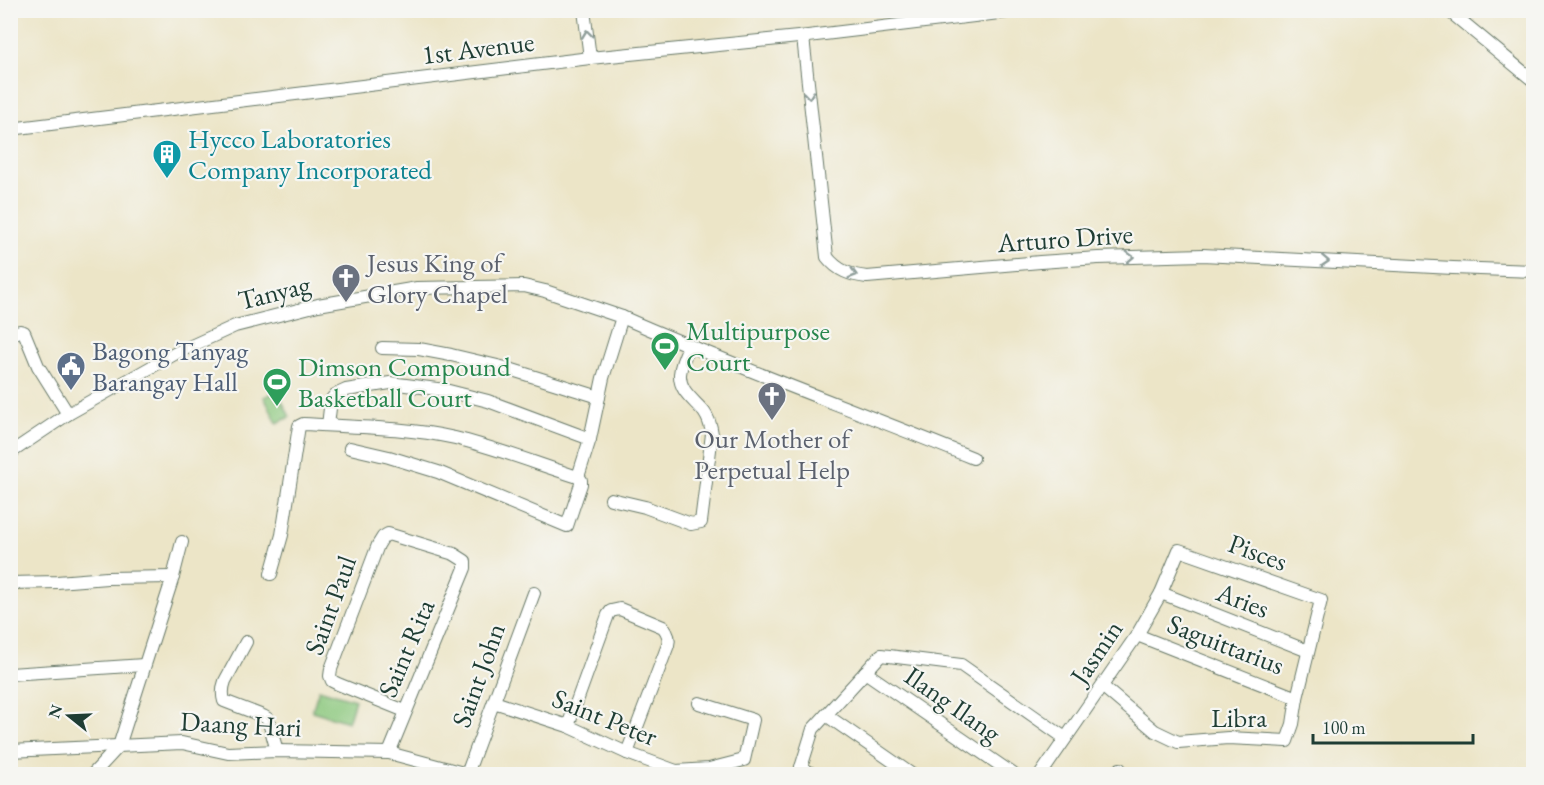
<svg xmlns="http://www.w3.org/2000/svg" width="1544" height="785" viewBox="0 0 1544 785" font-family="'EB Garamond',serif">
  <rect width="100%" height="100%" fill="#f6f6f2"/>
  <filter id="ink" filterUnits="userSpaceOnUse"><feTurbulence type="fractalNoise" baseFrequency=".0167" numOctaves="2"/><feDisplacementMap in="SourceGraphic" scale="12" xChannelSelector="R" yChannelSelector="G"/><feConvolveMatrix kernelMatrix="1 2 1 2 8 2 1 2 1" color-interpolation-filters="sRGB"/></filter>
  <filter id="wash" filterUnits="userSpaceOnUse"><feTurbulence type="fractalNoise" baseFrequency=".008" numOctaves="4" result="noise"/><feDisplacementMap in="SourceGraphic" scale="24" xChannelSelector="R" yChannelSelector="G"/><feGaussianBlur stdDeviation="1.35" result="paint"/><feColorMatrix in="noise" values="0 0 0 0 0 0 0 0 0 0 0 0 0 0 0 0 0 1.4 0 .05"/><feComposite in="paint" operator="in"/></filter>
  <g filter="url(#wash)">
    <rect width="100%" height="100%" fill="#ece5c7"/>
    <g fill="#8cc87e" stroke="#568259" stroke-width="1.5">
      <path d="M277,391L290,417L277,423L264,397Z"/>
      <path d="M319,689L355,700L348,722L312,711Z"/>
    </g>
  </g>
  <g filter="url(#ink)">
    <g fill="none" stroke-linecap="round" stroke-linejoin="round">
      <g stroke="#677867" stroke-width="14">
        <g id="minor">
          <path d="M584,10L590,58"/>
          <path d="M1448,10L1534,81"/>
          <path d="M803,37L827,257C838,271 850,275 867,277L1040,262L1098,258L1203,255L1453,268L1534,271"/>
          <path d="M10,129L590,58L808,36L1024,10"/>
          <path d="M622,317C737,368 856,410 973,458"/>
          <path d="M10,334L20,331L24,332L38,366L68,414"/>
          <path d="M382,348L419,349L451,355L506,368L599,397"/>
          <path d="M328,425L331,400L335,395L346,390L390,383L445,390L488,401L590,439"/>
          <path d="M350,448L389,457L438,472L567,526L581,484V480L578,477"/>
          <path d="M10,453L68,414L178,352L235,326L318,305L417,288L524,286L545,291L622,317L603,378L590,439L578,477C537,464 497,448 455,438C405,427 353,427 303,424L299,426L282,535L271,574"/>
          <path d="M611,499L645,507L691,524L701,522L712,434C711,426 709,419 704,412C694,400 679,391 680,374C681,364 685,355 689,347"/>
          <path d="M10,583L57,582L107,578L173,577"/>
          <path d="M1161,593L1308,651"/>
          <path d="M1137,635L1297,698"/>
          <path d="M246,642L225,681C222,689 222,694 224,701L263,716L268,719L277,751"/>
          <path d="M865,672L1013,774"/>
          <path d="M10,674L144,665"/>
          <path d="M494,702L568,726L627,753L676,771L709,769L744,760L753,720L699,703"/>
          <path d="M826,715L911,774"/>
          <path d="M568,726L608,615L611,611L620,609L663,627C668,633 670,638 668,645L627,753"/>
          <path d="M10,751L182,743L228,753L277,751L389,753L467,774"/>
          <path d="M389,753L465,568V561L454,554L388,534L383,537L378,545L331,669L330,676L332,681L338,684L405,711"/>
          <path d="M801,767L812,774"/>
          <path d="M93,774L119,746L173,577L182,542"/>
          <path d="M467,774L534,593"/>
          <path d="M799,774L813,729L881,655L961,665L1065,738"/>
          <path d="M1041,774L1137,635L1161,593L1179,550L1321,600L1297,698L1293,724L1287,741L1228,738L1178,742L1155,731L1102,686"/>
          <path d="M1116,774L1120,769"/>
        </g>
      </g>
      <use href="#minor" stroke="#fff" stroke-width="12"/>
    </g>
    <defs><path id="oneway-chevron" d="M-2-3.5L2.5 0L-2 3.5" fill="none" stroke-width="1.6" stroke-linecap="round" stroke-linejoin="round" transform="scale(1.5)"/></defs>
    <g stroke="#8f9e9a">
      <use href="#oneway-chevron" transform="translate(587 34) rotate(-97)"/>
      <use href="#oneway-chevron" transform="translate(809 95) rotate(84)"/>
      <use href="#oneway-chevron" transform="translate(1130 257) rotate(-2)"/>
      <use href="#oneway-chevron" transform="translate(1325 261) rotate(3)"/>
      <use href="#oneway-chevron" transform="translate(853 274) rotate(16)"/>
    </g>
  </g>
  <defs>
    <g id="building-pin" transform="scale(1.5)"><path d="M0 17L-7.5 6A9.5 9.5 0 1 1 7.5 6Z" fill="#0f9aa8" stroke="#f6f6f2"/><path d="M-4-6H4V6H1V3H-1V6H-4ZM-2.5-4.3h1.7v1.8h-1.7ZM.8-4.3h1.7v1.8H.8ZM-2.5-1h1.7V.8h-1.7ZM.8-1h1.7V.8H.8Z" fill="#fff"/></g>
    <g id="church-pin" transform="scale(1.5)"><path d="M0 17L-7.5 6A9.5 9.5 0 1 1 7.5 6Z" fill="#6b7280" stroke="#f6f6f2"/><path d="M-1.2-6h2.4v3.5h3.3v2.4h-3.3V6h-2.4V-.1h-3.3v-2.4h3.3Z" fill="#fff"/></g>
    <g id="stadium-pin" transform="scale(1.5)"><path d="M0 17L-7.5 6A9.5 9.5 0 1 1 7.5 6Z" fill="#2e9e5b" stroke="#f6f6f2"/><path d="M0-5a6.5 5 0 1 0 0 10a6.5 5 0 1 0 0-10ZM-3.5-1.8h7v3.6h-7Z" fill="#fff"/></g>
    <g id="civic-pin" transform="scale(1.5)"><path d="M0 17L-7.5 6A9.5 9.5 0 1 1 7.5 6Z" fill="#5c6f8a" stroke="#f6f6f2"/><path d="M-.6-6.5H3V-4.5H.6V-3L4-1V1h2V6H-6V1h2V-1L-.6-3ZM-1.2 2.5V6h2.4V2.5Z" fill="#fff"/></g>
  </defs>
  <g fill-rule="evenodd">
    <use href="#building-pin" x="167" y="154"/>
    <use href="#church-pin" x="346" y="278"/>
    <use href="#stadium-pin" x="665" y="346"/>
    <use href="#civic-pin" x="71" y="366"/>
    <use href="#stadium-pin" x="277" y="382"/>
    <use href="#church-pin" x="772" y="396"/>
  </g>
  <g text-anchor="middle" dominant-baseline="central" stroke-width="4.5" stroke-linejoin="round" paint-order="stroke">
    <g font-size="27" fill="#1f3d34" stroke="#f6f6f2">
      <text transform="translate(478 48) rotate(-7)">1st Avenue</text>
      <text transform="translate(1065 238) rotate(-4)">Arturo Drive</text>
      <text transform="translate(274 292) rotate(-14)">Tanyag</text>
      <text transform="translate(1258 552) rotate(20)">Pisces</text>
      <text transform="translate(1243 600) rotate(21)">Aries</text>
      <text transform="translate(330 605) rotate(-70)">Saint Paul</text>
      <text transform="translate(1226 644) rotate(21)">Saguittarius</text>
      <text transform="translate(406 648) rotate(-67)">Saint Rita</text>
      <text transform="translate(1096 652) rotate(-56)">Jasmin</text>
      <text transform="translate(478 675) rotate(-70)">Saint John</text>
      <text transform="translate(953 704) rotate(35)">Ilang Ilang</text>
      <text transform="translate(605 717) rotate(22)">Saint Peter</text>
      <text x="1239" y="717">Libra</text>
      <text transform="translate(241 724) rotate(3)">Daang Hari</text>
    </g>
    <g font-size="27" fill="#0d838f" stroke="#f6f6f2" text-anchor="start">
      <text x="188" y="138">Hycco Laboratories<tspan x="188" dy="31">Company Incorporated</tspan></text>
    </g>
    <g font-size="27" fill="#5b616d" stroke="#f6f6f2" text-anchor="start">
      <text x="367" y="262">Jesus King of<tspan x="367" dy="31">Glory Chapel</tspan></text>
      <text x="772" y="438" text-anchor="middle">Our Mother of<tspan x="772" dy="31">Perpetual Help</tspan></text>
    </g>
    <g font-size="27" fill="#27864d" stroke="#f6f6f2" text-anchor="start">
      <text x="686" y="330">Multipurpose<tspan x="686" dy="31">Court</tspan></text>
      <text x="298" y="366">Dimson Compound<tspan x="298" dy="31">Basketball Court</tspan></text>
    </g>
    <g font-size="27" fill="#4e5e75" stroke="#f6f6f2" text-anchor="start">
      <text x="92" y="350">Bagong Tanyag<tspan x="92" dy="31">Barangay Hall</tspan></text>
    </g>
  </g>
  <rect width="1544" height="785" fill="none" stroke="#f6f6f2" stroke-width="36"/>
  <g transform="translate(69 716) rotate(288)" stroke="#f6f6f2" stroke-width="4.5" paint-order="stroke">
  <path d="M0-4.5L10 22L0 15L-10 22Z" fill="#1f3d34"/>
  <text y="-9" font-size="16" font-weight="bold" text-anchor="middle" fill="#1f3d34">N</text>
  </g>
  <path d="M1313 734v9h160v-9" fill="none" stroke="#1f3d34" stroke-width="3"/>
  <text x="1322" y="734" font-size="18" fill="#1f3d34" stroke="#f6f6f2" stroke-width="4.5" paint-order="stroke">100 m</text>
</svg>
